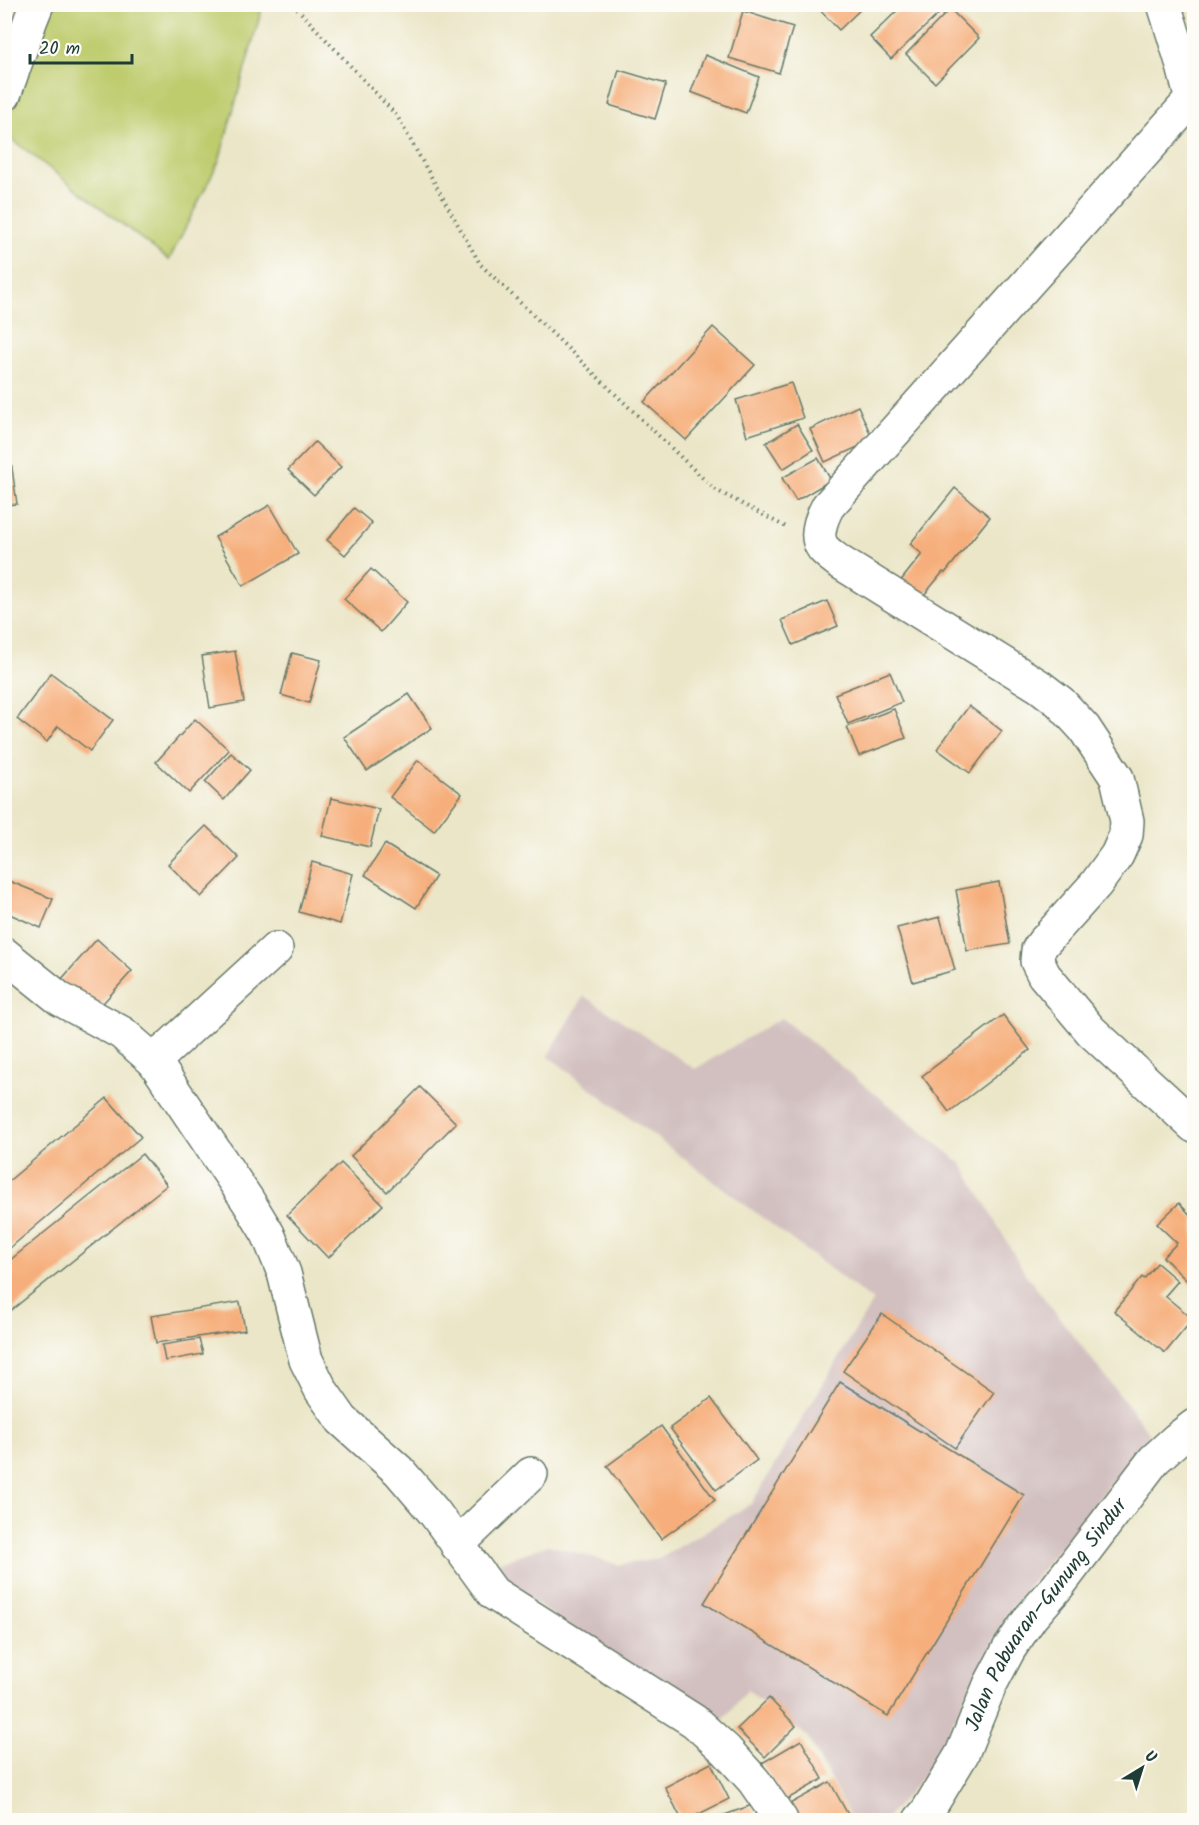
<svg xmlns="http://www.w3.org/2000/svg" width="1199" height="1825" viewBox="0 0 1199 1825" font-family="Kalam,sans-serif">
  <rect width="100%" height="100%" fill="#fdfcf7"/>
  <filter id="ink" filterUnits="userSpaceOnUse"><feTurbulence type="fractalNoise" baseFrequency=".0167" numOctaves="2"/><feDisplacementMap in="SourceGraphic" scale="12" xChannelSelector="R" yChannelSelector="G"/><feConvolveMatrix kernelMatrix="1 2 1 2 8 2 1 2 1" color-interpolation-filters="sRGB"/></filter>
  <filter id="wash" filterUnits="userSpaceOnUse"><feTurbulence type="fractalNoise" baseFrequency=".008" numOctaves="4" result="noise"/><feDisplacementMap in="SourceGraphic" scale="24" xChannelSelector="R" yChannelSelector="G"/><feGaussianBlur stdDeviation="1.35" result="paint"/><feColorMatrix in="noise" values="0 0 0 0 0 0 0 0 0 0 0 0 0 0 0 0 0 1.4 0 .05"/><feComposite in="paint" operator="in"/></filter>
  <g filter="url(#wash)">
    <rect width="100%" height="100%" fill="#ebe6c8"/>
    <path fill="#d2bfc0" d="M584,996L695,1069L781,1018L962,1164L1026,1275L1150,1434L1009,1611L928,1771L885,1820H852L807,1736L747,1690L717,1728L483,1568L548,1545L619,1565L659,1559L751,1504L873,1301L548,1056Z"/>
    <path fill="#becc6d" stroke="#6e8450" stroke-width="1.5" d="M53,5H263L219,161L169,260L5,134V114Z"/>
    <g id="blocks">
      <g fill="#f6af7b">
        <path d="M814,4H866L839,30Z"/>
        <path d="M904,4H940L944,9L891,59L870,37Z"/>
        <path d="M950,9L979,38L935,83L906,54Z"/>
        <path d="M743,11L793,27L779,73L729,58Z"/>
        <path d="M705,55L759,77L746,113L691,92Z"/>
        <path d="M619,70L666,84L655,119L609,105Z"/>
        <path d="M713,327L755,365L686,440L644,402Z"/>
        <path d="M791,383L803,418L747,436L736,400Z"/>
        <path d="M858,406L873,440L825,462L810,429Z"/>
        <path d="M797,424L813,450L783,469L766,443Z"/>
        <path d="M315,442L341,467L314,495L288,470Z"/>
        <path d="M818,458L831,480L796,501L782,478Z"/>
        <path d="M11,461L17,504L4,505V462Z"/>
        <path d="M955,488L990,517L945,573L943,572L920,600L899,583L922,554L910,544Z"/>
        <path d="M270,505L298,554L243,586L215,537Z"/>
        <path d="M354,508L372,523L345,555L327,540Z"/>
        <path d="M371,569L407,602L381,632L344,599Z"/>
        <path d="M827,601L838,626L793,645L782,620Z"/>
        <path d="M235,651L244,702L210,708L202,656Z"/>
        <path d="M292,653L321,660L309,703L281,695Z"/>
        <path d="M890,672L902,702L848,724L835,694Z"/>
        <path d="M51,673L113,720L90,751L58,726L47,742L17,719Z"/>
        <path d="M409,694L432,728L367,771L344,737Z"/>
        <path d="M969,706L1002,731L970,773L937,749Z"/>
        <path d="M894,709L906,738L859,756L847,727Z"/>
        <path d="M195,719L229,750L189,793L156,762Z"/>
        <path d="M231,753L250,770L224,800L205,782Z"/>
        <path d="M418,760L462,794L434,831L390,797Z"/>
        <path d="M331,798L379,809L370,847L322,836Z"/>
        <path d="M206,826L239,858L201,897L168,864Z"/>
        <path d="M385,844L436,876L416,908L365,875Z"/>
        <path d="M312,862L353,874L340,924L299,912Z"/>
        <path d="M9,881L53,899L41,928L5,912V893Z"/>
        <path d="M999,882L1010,944L967,951L956,890Z"/>
        <path d="M940,917L955,970L913,982L897,928Z"/>
        <path d="M97,939L132,971L95,1012L60,981Z"/>
        <path d="M1003,1015L1030,1050L949,1112L922,1076Z"/>
        <path d="M420,1087L456,1123L387,1192L351,1156Z"/>
        <path d="M107,1098L141,1137L4,1253V1185Z"/>
        <path d="M142,1154L167,1185L4,1316V1265Z"/>
        <path d="M341,1163L383,1205L328,1258L287,1215Z"/>
        <path d="M1179,1203L1194,1219V1288L1163,1257L1177,1243L1157,1224Z"/>
        <path d="M1157,1263L1178,1281L1165,1296L1193,1319L1165,1353L1114,1311L1142,1277L1144,1279Z"/>
        <path d="M240,1302L245,1330L156,1343L151,1316Z"/>
        <path d="M882,1314L994,1392L955,1448L843,1371Z"/>
        <path d="M199,1339L203,1354L165,1361L162,1345Z"/>
        <path d="M840,1382L1024,1495L888,1716L704,1603Z"/>
        <path d="M711,1398L757,1460L716,1490L670,1428Z"/>
        <path d="M661,1426L715,1500L661,1539L607,1466Z"/>
        <path d="M769,1698L796,1726L765,1757L737,1729Z"/>
        <path d="M801,1740L823,1779L784,1801L762,1763Z"/>
        <path d="M711,1763L729,1799L687,1820H682L665,1787Z"/>
        <path d="M830,1782L851,1820H789L782,1808Z"/>
        <path d="M752,1805L758,1820H711Z"/>
      </g>
    </g>
  </g>
  <g filter="url(#ink)">
    <use href="#blocks" fill-opacity="0" stroke="#667868" stroke-width="1.5"/>
    <g fill="none" stroke-linecap="round" stroke-linejoin="round">
      <g stroke="#667868" stroke-width="36">
        <g id="minor">
          <path d="M1164,4L1182,62L1194,108"/>
          <path d="M4,95L31,19L37,4"/>
          <path d="M1192,99L828,506C822,517 814,536 823,548C827,553 833,557 838,561L1039,686L1060,702L1084,728L1117,778L1127,821L1126,835L1117,855L1096,884L1043,943L1038,950L1037,961L1044,975L1091,1031L1194,1126"/>
          <path d="M4,954L60,999L122,1033L154,1061L248,1201L268,1234L284,1273L306,1360L321,1390L342,1420L399,1471L434,1512L493,1593L694,1721L726,1750L754,1781L781,1820"/>
          <path d="M154,1061L276,949"/>
          <path d="M457,1545L531,1474"/>
          <path id="s1" d="M920,1820L927,1812L962,1754L990,1685L1009,1649L1031,1617L1058,1586L1154,1460L1177,1439L1194,1426"/>
        </g>
      </g>
      <path stroke="#667868" stroke-width="4" stroke-dasharray="1.5 4.5" stroke-linecap="butt" d="M293,4L397,116L480,264L714,489L786,527"/>
      <use href="#minor" stroke="#fff" stroke-width="33"/>
    </g>
  </g>
  <g text-anchor="middle" dominant-baseline="central" stroke-width="6" stroke-linejoin="round" paint-order="stroke">
    <g font-size="21" fill="#1f3d34" stroke="#fdfcf7">
      <text stroke="none"><textPath href="#s1" startOffset="242">Jalan Pabuaran–Gunung Sindur</textPath></text>
    </g>
  </g>
  <rect width="1199" height="1825" fill="none" stroke="#fdfcf7" stroke-width="24"/>
  <g transform="translate(1142 1768) rotate(38)" stroke="#fdfcf7" stroke-width="4.5" paint-order="stroke">
  <path d="M0-4.5L10 22L0 15L-10 22Z" fill="#1f3d34"/>
  <text y="-9" font-size="16" font-weight="bold" text-anchor="middle" fill="#1f3d34">U</text>
  </g>
  <path d="M30 54v9h102v-9" fill="none" stroke="#1f3d34" stroke-width="3"/>
  <text x="39" y="54" font-size="18" fill="#1f3d34" stroke="#fdfcf7" stroke-width="4.5" paint-order="stroke">20 m</text>
</svg>
